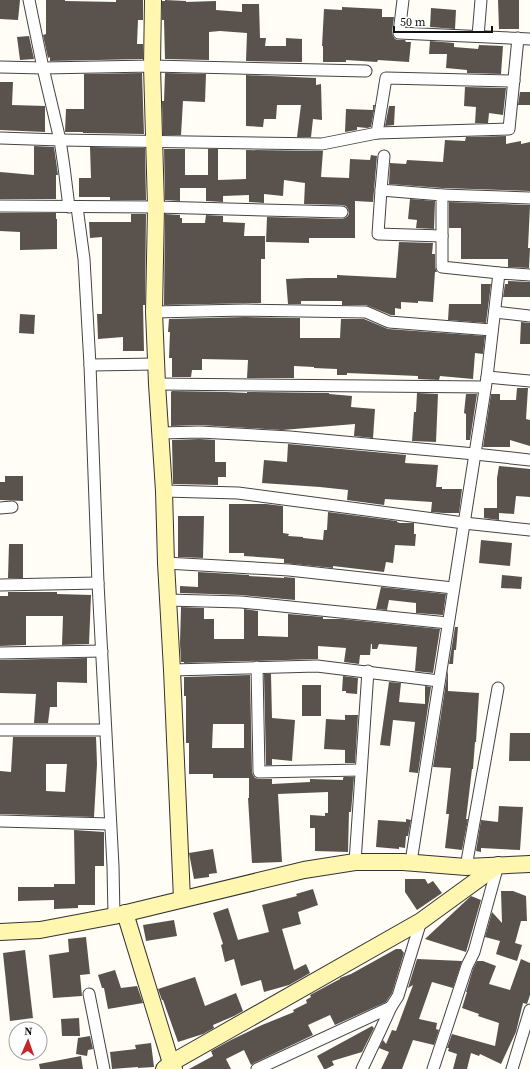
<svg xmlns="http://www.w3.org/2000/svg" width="530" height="1069" viewBox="0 0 530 1069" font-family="'Source Serif 4',serif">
  <rect width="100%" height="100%" fill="#fffdf5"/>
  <g fill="#5a524d" fill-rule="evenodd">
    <path d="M0,0H20L18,20L0,19Z"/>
    <path d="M46,0H65V1L116,2V0H143V20H138L137,44H143V59L50,61V57L48,58L43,35L46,34Z"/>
    <path d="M165,0L186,1V2L216,1V10L242,12V4H259L260,38H266L265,46H286V38L302,39V62L246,61L247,33L220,31L209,32V60L165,59L164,20H162V1H165Z"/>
    <path d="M498,0H519V29H499Z"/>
    <path d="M342,7L382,9V17H394L392,32L393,36L395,39L398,40H405L406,42H411L409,62L378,60L377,62L346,60V62H323V46H322L324,9L342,10Z"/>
    <path d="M431,8L456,10L455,29L430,27Z"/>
    <path d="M29,36L34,59L20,60L17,37Z"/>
    <path d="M430,41L454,43V47L478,49L479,45L503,46L501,74L467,73V70L446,68L447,54H429Z"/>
    <path d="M142,73L144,134L83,133V132H65L66,109H84V74Z"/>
    <path d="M165,73L206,74L205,102L183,101L181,135H163L162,101H164Z"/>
    <path d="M246,75L316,78V85L321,84L322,120L313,119L311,137H297L301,105H277L276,119H264L263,127L246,126Z"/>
    <path d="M0,82H13L12,105L45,106V132L0,130Z"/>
    <path d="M465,87L506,88L503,115L489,113L488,123H475L476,107L464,106Z"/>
    <path d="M520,92H530V105H518Z"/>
    <path d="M373,105H375L371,127L367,128L357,127V130L345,132L346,109L373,110Z"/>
    <path d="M389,106H395L394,125L385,126Z"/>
    <path d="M506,136V144L521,141V144L530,142V191L442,188L389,184L390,163L406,164L407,160L443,162L445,140L465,141L466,137Z"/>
    <path d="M34,146L54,147L58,175H56V199H0V172L34,175Z"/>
    <path d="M90,147L145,148L146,200H110V197H79V178H91Z"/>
    <path d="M164,149H185V175H208V149H218V180L246,179V150L323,151L321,177L349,178L350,159L370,160L371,155L377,156L373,202L355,201V238H309V243L266,242L267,217L342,219L345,218L348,216L349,213L348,209L346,206L342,205L304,204L305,183L284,180L283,196L264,194V203L249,202V195L223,196V202L206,201V188H180V201L165,200Z"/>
    <path d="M410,199L435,201L434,229L416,228L417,220L408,219Z"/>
    <path d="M449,202L530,205L528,248H530L529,268L508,267V259H461V228H449Z"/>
    <path d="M0,213H56V219H57V249L20,250V232L0,231Z"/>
    <path d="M131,214H146L145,305H143L144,351H123V337L98,339L97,314H102V237L90,238L89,222H131Z"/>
    <path d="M165,214L180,215V218H182V223H205L206,215L223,216V222L245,223L244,236H265V259H261V303L164,305Z"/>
    <path d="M399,242L433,243L432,254H435V267L437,272H435L433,302L418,301V303L401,302V309L395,308V315H391L366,305H342V301H301V304H288L286,279L307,278H337V275L396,278Z"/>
    <path d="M508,281L530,282V297H503L505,284H508Z"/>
    <path d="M481,284H491L486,323L448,320L449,304H481Z"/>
    <path d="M20,314L35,315L34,334L19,333Z"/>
    <path d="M245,317L300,318V338H340L341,319H364L388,329L485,336L483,354L475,353L473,379L440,376L439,380L418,379V376L347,373V375H337V369L314,368V367L294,366V378H247L248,360L202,359V370H192L191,377H172V358H169L170,332H168L169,319Z"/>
    <path d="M521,322L530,323V344H520Z"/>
    <path d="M517,388H528L526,419L530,420V446L510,440V447H483L491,394H500V400H516Z"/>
    <path d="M172,391L226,392L247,393V392L329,393V394L352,396L351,407L375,409L373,438L354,436L355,424L282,430L200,425L171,426V392Z"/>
    <path d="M417,393L438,394L436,442L412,441L414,412H416Z"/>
    <path d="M466,394H477L470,440H466V414L464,413Z"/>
    <path d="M200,439L215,440V462H226V477H218V485L173,484L172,440Z"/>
    <path d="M288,444L406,455L405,463L438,465L436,487H442V489H462L459,513H444L431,512L432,502L385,499L384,505L347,500L348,490L320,487L262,483L264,460L287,462Z"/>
    <path d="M499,466L530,469V497L516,496L514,514L499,513V520L484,518V508H497V478Z"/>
    <path d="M5,476H23V501L0,500V482H5Z"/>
    <path d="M229,504H266L283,506V533L289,534L288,536L303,537V538L323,540L324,530H327L328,512L397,521V522L400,523H414V534H416L415,546L395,545L393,563L386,562L384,572L333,566V568L284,563V559L273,558L244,556V553H229Z"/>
    <path d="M178,516H204L203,558L178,557Z"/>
    <path d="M481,540L512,543L510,566L479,563Z"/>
    <path d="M9,544H23V578H8Z"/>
    <path d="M198,572L249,575V576L284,578V577L295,578V600L241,595L180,593V586L198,587Z"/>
    <path d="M502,575L522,577L521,589L501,588Z"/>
    <path d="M381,587L446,594L443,615L416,613V603L389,600L387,610L376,609Z"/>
    <path d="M8,592H57V594L91,595L89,644L62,645L63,616H26V645L0,646V596H8Z"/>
    <path d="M181,607L204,608V619H214V639H244V609L258,611V636H262L288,637V614L323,617V619H342L440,629L433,673L415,671L417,647L379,644L377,649H372V644H371L370,655H360L359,664L344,662L346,648L318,646V659L184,663V662H181L180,643Z"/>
    <path d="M455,627H458L456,650H454L453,664H449Z"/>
    <path d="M87,658V683L57,682V707H50L48,723H34L36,694L0,693V660Z"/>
    <path d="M448,669V691L479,693L476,742H475L473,769H472L466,819H468L462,850L445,848L449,814H446L451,768L433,767Z"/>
    <path d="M264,674H271L272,718L295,720L292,761L272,759V765H266Z"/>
    <path d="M250,675L252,772L253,775L255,778L259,779H272V784L310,782V779L343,780V778L344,777H354L351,812H349L348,852L315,851V828H310V815L325,816V813H328V792L278,794L282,862L252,863L248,798H249V778H213V774H189V743H186V696H184V677ZM213,724H244V748H212Z"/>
    <path d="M343,676L358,678L357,694L346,693V691H342Z"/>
    <path d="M389,682L401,683L399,702L425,704V686L431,687L418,773L409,772L415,722L393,720L390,746L380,745Z"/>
    <rect x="302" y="685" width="19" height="31"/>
    <path d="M345,715H358L355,763H345V750L324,749L326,719L345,720Z"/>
    <path d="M510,733H530V761H509Z"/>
    <path d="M13,737H96L97,764L94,817L0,814V771L11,772ZM46,764H67L65,792L46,791Z"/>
    <path d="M499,806L523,807L520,850L481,848V852L476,851L481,820L498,822Z"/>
    <path d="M406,819L411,820L408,836H406L405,848L399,847V849L376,847L378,820L406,822Z"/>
    <path d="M74,830L104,832V866H95V905H78V908L54,909V900L18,901V887H54V884H75Z"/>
    <path d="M213,849L217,873L209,874V877L194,879L189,853Z"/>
    <path d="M405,879H425L428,884L433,881L442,893L417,910L405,892Z"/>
    <path d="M313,889L318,905L298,912L301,924L282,929L294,970L306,964L310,973L289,985L264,992L261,980L241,986L234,959L225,962L221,945L223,944L213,913L228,908L238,940L269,932L262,905L297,896L296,894Z"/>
    <path d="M501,891H513L526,896L527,921H521L515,943L522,945L517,961L496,954L500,941L485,937L492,912L502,923Z"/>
    <path d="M471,896L481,900L466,952L425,939Z"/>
    <path d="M174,920L177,936L146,941L143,925Z"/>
    <path d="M86,937L90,974L80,975L82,996L53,998L49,955L69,952L68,939Z"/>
    <path d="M396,949H401L404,953L392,993L386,1002L335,1025L330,1015L308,1025L313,1035L254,1063L251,1065L244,1050L226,1059L231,1069H189L213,1056L211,1051L231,1040L262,1025L294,1012L293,1010L307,1003L306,1000L311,997L310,995L340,979V978L351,974Z"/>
    <path d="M25,950L33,1018L10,1021L3,953Z"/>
    <path d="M417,959L462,961L453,988L432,982L419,1019L437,1023L436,1029L439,1030L434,1045L413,1040L402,1069H381L389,1052L379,1048L383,1040L386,1044L392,1030L396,1031L413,985L408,988Z"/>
    <path d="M521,959L530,963V995L527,1004L523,1003L516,1032L501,1064L480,1054L479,1056L471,1053L467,1069H453L457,1054L448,1051L449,1048H447L452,1034L495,1046L499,1023L478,1016L479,1014L462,1008L467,992H466L473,969L477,961H483L496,966L489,984L510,990Z"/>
    <path d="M115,970L121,988L137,986L143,1003L108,1009L104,988H102L98,975Z"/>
    <path d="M195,977L205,1006L236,993L243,1011L234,1016L213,1025L214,1028L203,1034L178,1042L163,1000H162L158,989Z"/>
    <path d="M79,1018L80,1036H62L61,1019Z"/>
    <path d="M372,1026L374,1028L362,1052L332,1061L334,1065L326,1069H324L317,1056Z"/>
    <path d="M90,1036L93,1049L88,1050L87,1056L76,1054L78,1038Z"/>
    <path d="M151,1043L154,1067L138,1068V1067L112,1069L110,1052L136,1049L135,1045Z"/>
    <path d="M81,1056L83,1069H40L39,1064Z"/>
  </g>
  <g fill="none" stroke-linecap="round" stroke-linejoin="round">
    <g stroke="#444" stroke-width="13">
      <g id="street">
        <path d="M29,0L43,68L60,140L64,167L69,207"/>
        <path d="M403,0L399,33L530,39"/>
        <path d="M478,36L481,0"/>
        <path d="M0,67L43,68L152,66L366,71"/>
        <path d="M377,133L386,78L514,81"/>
        <path d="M0,138L60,140L322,144L377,133L509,129L518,38"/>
        <path d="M384,156L381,190L442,195V267L499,273L530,275"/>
        <path d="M381,190L378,234L442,236"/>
        <path d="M442,195L530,198"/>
        <path d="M0,206L156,207L342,212"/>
        <path d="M77,207L84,259L90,365L98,583L113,866L114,916"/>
        <path d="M154,312L245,310L366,312L389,322L492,330"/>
        <path d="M495,312L530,316"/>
        <path d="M90,365L157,364"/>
        <path d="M487,377L530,381"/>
        <path d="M157,384L485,387"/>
        <path d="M161,433L200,432L290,437L475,454L530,460"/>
        <path d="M164,491L238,493L464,523L530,530"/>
        <path d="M0,508L12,507"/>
        <path d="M166,563L289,570L453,588"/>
        <path d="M0,585L98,583"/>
        <path d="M168,600L241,602L448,623"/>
        <path d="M0,653L102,651"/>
        <path d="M257,667L259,772L361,770"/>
        <path d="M172,670L317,666L439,681"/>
        <path d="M0,730H105"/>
        <path d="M0,821L110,824"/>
        <path d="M355,862L368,671"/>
        <path d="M411,862L487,377L499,273"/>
        <path d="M466,867L498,688"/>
        <path d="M89,994L104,1069"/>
        <path d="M257,1069L391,1007"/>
        <path d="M362,1069L381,1029L391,1007L398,996L421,921"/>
        <path d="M433,1069L467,966L474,952L498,865"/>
        <path d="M512,1069L530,1010"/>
      </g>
    </g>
    <g stroke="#333" stroke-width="18">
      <g id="secondary">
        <path d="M153,0L152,66L156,207L154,312L157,384L164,491L166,563L172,670L182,899"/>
        <path d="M125,913L171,1063L174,1069"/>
        <path d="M0,932L40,930L114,916L304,870L355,862H403L466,867L530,864"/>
        <path d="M164,1069L171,1063L421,921L498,865"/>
      </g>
    </g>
    <use href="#street" stroke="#fff" stroke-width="11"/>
    <use href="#secondary" stroke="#fff6b0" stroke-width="16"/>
  </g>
  <g transform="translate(28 1041) rotate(2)"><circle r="19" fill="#ffffff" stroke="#a0a0a0"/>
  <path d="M0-3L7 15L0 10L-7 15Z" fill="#c4262e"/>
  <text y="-6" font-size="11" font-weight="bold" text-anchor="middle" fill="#111111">N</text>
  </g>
  <path d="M394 26v6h98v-6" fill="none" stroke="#111111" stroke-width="2"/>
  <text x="400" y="26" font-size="12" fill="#111111" stroke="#ffffff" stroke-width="3" paint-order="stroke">50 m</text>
</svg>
